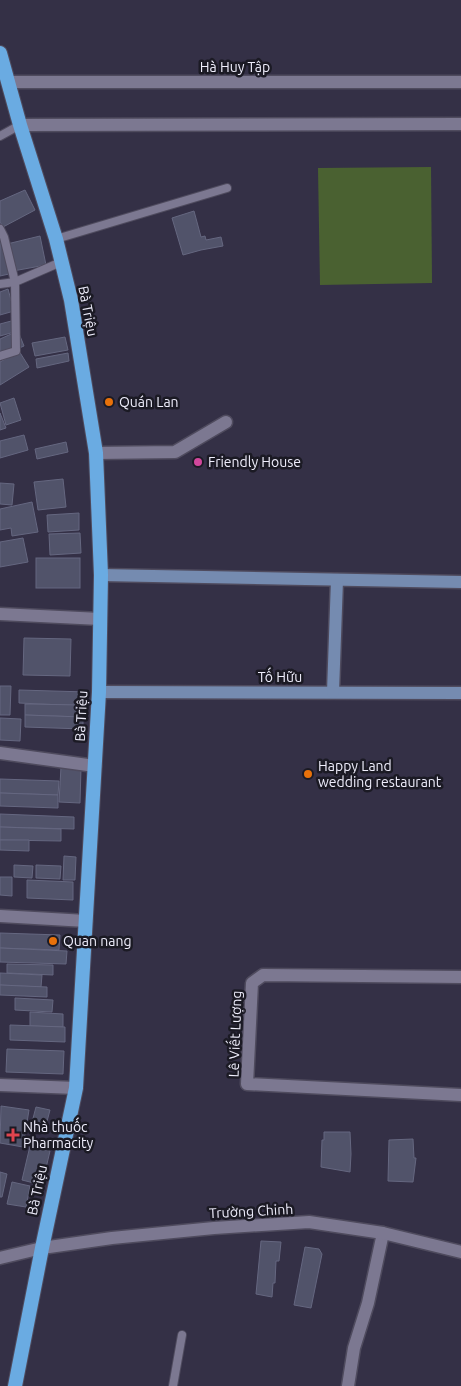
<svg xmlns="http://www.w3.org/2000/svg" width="461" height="1386" viewBox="0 0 461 1386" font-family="Ubuntu,sans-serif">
  <rect width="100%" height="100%" fill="#343046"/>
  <path fill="#4a6131" d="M431,167L432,283L320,285L318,168Z"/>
  <g fill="#51536a" stroke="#656780">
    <path d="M25,190L35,210L3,227L0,222V201Z"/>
    <path d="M194,211L201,237L205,236L206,240L221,237L223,246L201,250L183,255L172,218Z"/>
    <path d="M40,236L46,265L13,271L7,244Z"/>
    <path d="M0,240H2L9,274L0,276Z"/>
    <path d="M8,289L14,311L0,315V292Z"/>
    <path d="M15,320L18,331L0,336V324Z"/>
    <path d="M18,331L24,346L0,356V339Z"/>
    <path d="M65,337L68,350L35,356L32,343Z"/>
    <path d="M19,351L29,367L0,385V362Z"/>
    <path d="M68,353L69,361L37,368L36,359Z"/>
    <path d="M14,398L21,420L6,425L0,403Z"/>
    <path d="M0,413L6,428L0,430Z"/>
    <path d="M24,435L28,450L0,458V441Z"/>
    <path d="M66,442L68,452L37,459L35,449Z"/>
    <path d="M63,479L66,507L38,510L34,482Z"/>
    <path d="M0,483L14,484L12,505L0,504Z"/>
    <path d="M32,502L38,532L12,536L11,528L0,530V509Z"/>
    <path d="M79,513V530L48,532L47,515Z"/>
    <path d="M80,533L81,553L50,555L49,534Z"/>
    <path d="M23,538L28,562L0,567V542Z"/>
    <rect x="36" y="558" width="44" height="30"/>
    <path d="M24,638L71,639L70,676L23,675Z"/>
    <path d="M0,686H11L10,715H0Z"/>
    <path d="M19,690L87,692L86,706L19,703Z"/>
    <path d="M25,704L81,705V717L25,715Z"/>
    <path d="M25,715L83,717V729L25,727Z"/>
    <path d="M0,718L21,719L20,741L0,740Z"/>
    <path d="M61,767L81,768L80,803L59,802Z"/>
    <path d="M0,779L59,781L58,795L0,793Z"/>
    <path d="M0,793L58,795V808L0,806Z"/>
    <path d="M0,814L74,817V829L0,827Z"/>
    <path d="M0,827L61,829V841L0,840Z"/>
    <path d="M0,840H29V851L0,850Z"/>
    <path d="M64,856L76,857L75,880H63Z"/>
    <path d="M14,865L33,866L32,878L14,877Z"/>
    <path d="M36,865L61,866L60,879L36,878Z"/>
    <path d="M0,877H12V896L0,895Z"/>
    <path d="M27,880L73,882V900L27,898Z"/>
    <path d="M0,933L60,935L59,950L0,948Z"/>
    <path d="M0,948L67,951L66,964L0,962Z"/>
    <path d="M7,964L53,965V975L7,973Z"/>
    <path d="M0,973L42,975L41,987L0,985Z"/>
    <path d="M0,985L47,987V997L0,995Z"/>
    <path d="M15,998L53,1000L52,1012L15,1010Z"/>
    <path d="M30,1012L63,1014V1027L30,1026Z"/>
    <path d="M10,1025L65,1027V1042L10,1040Z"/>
    <path d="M7,1049L64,1051L63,1074L6,1072Z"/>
    <path d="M1,1106L29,1110L23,1147L0,1143Z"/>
    <path d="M36,1107L50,1110L45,1129L31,1126Z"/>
    <path d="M324,1132H350L351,1154L350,1172L321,1167L322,1140H324Z"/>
    <path d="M413,1139L414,1158H416L413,1182L388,1181L389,1140Z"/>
    <path d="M30,1146L50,1151L42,1185L22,1180Z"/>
    <path d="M0,1172L7,1174L2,1197H0Z"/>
    <path d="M12,1182L30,1186L26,1207L7,1204Z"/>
    <path d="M261,1241L281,1242L279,1261H276L275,1283H273L272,1297L256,1294Z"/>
    <path d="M305,1247L319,1249L322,1254L311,1308L294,1305Z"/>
  </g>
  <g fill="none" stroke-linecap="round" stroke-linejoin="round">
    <g stroke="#4f4b5e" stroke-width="10">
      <g id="service">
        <path d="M0,136L20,125"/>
        <path d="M0,229L4,237L15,282L16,351L0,356"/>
        <path d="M56,239L227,188"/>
        <path d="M0,284L15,282L61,262"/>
        <path d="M173,1386L182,1335"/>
      </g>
    </g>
    <g stroke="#4f4b5e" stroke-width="15">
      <g id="minor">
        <path d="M9,82H461"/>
        <path d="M20,125L461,124"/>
        <path d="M96,453L175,452L226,422"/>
        <path d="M0,614L100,619"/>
        <path d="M0,753L95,766"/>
        <path d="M0,916L86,921"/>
        <path d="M461,977L263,975L252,983L247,1084L461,1095"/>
        <path d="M0,1085L76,1088"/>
        <path d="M0,1258L42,1248"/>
        <path d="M348,1386L354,1348L368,1303L383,1233"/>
      </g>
    </g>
    <g stroke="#4f4b5e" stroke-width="15">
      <path id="tertiary" d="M42,1248L112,1238L214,1228L309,1222L383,1233L461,1252"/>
    </g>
    <g stroke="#4f4b5e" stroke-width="15">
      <g id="secondary">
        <path d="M101,575L461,582"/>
        <path d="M99,692L461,693"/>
        <path d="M333,692L337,580"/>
      </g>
    </g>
    <g stroke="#4f4b5e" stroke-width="16">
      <path id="trunk" d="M0,53L20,125L56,239L71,300L96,453L101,575L99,692L76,1088L42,1248L15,1386"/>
    </g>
    <use href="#service" stroke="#7c7891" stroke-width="8"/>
    <use href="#minor" stroke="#7c7891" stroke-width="12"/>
    <use href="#tertiary" stroke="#7c7891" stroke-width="12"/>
    <use href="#secondary" stroke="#758bb0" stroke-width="12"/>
    <use href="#trunk" stroke="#6aabe2" stroke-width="14"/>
  </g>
  <g fill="#e8710a" stroke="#1b1a24" stroke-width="2">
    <circle cx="109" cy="402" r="5"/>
    <circle cx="308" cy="774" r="5"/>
    <circle cx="53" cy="941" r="5"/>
  </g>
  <circle fill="#d1479c" stroke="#1b1a24" stroke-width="2" cx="198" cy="462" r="5"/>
  <path fill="#e0444e" stroke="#1b1a24" stroke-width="2" d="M10.5 1127.5h5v5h5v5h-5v5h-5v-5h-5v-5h5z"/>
  <g text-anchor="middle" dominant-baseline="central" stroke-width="5" stroke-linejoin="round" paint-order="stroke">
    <g font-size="14" fill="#efeefc" stroke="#1b1a24">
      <text x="235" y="67">Hà Huy Tập</text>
      <text transform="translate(88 311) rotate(79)">Bà Triệu</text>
      <text x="280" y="677">Tố Hữu</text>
      <text transform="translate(81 716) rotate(-87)">Bà Triệu</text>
      <text transform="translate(235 1034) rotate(-88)">Lê Viết Lượng</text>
      <text transform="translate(37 1190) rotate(-78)">Bà Triệu</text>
      <text transform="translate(251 1211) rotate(-3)">Trường Chinh</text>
    </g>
    <g font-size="14" fill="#efeefc" stroke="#1b1a24" text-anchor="start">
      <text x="119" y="402">Quán Lan</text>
      <text x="208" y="462">Friendly House</text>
      <text x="318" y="766">Happy Land<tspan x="318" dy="16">wedding restaurant</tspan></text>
      <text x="63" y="941">Quan nang</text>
      <text x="23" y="1127">Nhà thuốc<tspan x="23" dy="16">Pharmacity</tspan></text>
    </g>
  </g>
</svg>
